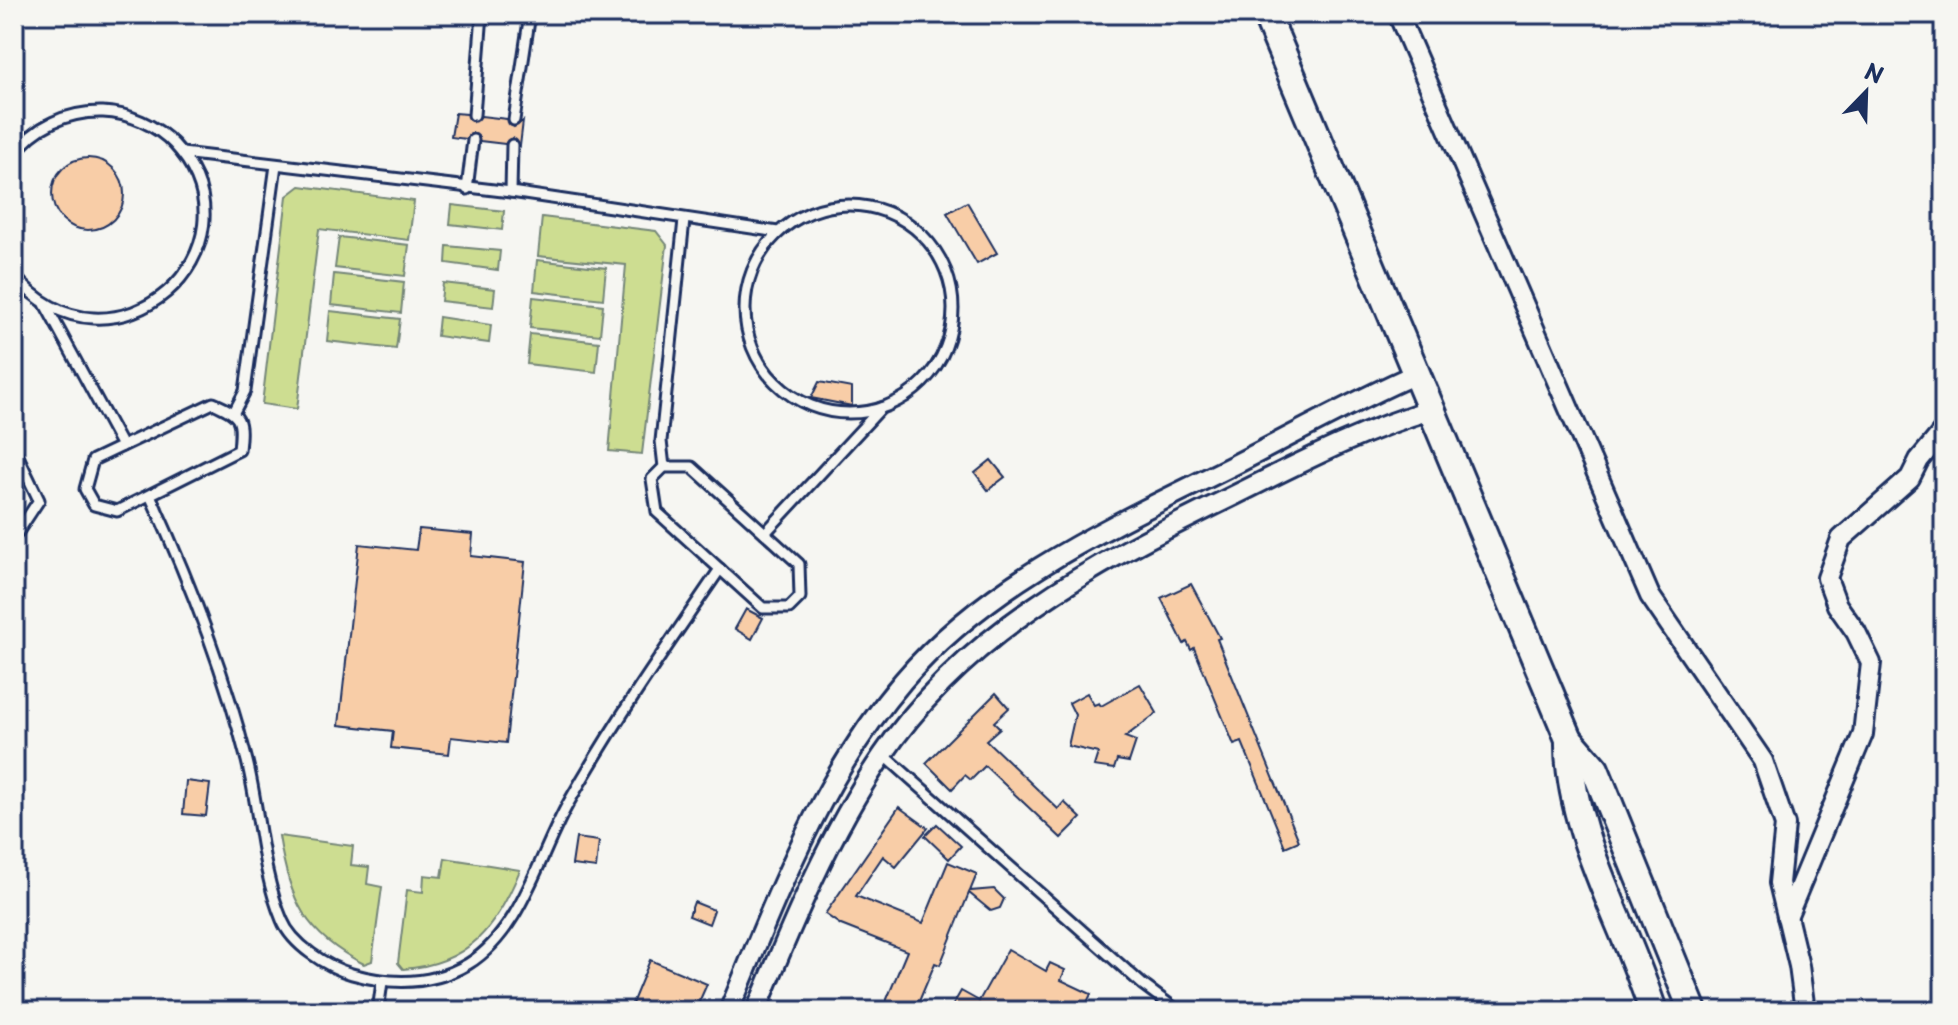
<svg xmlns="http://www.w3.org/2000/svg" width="1958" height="1025" viewBox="0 0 1958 1025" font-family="'Playpen Sans',sans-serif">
  <rect width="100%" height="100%" fill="#f6f6f2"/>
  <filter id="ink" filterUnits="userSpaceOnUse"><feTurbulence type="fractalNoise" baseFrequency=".0125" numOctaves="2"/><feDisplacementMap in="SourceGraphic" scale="16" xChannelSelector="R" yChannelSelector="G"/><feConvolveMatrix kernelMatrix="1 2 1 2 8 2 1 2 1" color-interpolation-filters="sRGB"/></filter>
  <g filter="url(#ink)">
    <g fill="#cddd91" stroke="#748678" stroke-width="2">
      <path d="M300,186L414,201L409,240L319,229L297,409L262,404L287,196Z"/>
      <path d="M452,205L504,211L502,230L450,224Z"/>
      <path d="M542,217L656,231L667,245L642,454L609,451L626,265L538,256Z"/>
      <path d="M339,237L409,245L405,276L335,268Z"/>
      <path d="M447,246L500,251L498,270L446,263Z"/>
      <path d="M537,260L606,268L603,299L534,291Z"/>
      <path d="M334,274L404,282L401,313L331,305Z"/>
      <path d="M443,283L495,289L493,307L441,301Z"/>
      <path d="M533,297L603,305L600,335L530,328Z"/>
      <path d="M330,311L400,319L396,349L327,341Z"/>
      <path d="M439,317L491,325L489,343L437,336Z"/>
      <path d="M530,334L599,342L596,372L527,364Z"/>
      <path d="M279,836L353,846L351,865L369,867L367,884L382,887L372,961L364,964C305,935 289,899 279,836Z"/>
      <path d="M445,858L520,870C497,927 469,964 403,969L398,963L407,890L423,892L424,875L442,877Z"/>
    </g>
    <g fill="#f8cda7" stroke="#1b2f5e" stroke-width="2">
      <path d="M455,113L467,114L473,122L481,116L507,119L514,127L523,121L520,146L513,138L505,144L480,141L473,133L466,139L451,137Z"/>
      <circle cx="88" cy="194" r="36"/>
      <path d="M967,202L997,253L977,264L947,213Z"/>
      <path d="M819,382L852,388V406L811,398Z"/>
      <path d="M991,460L1005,477L988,490L975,473Z"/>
      <path d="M419,529L473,534L471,556L525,562L506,743L451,737L449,754L391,748L393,731L339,725L359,544L416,550Z"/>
      <path d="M1191,584L1220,638L1217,639L1299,841L1285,847L1242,742L1234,745L1194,648L1191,650L1187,642L1184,644L1161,598Z"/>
      <path d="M746,609L763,618L752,639L735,629Z"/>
      <path d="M1140,684L1157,713L1125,737L1136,741L1129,762L1117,760L1114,769L1094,766L1098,753L1068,746L1075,715L1069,703L1087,693L1094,705L1099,703L1101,706Z"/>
      <path d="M996,693L1009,708L994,722L1000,728L986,740L1058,809L1064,802L1081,818L1061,838L985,766L971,780L965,775L952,789L926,763Z"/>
      <path d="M186,781L210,784L206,816L183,814Z"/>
      <path d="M899,807L928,828L896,867L883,856L856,896L923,923L948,862L977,874L970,891L994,889L1004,899L1000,908L991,911L969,893L940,965L935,963L915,1011H882L907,951L841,925L825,914Z"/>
      <path d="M937,824L961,846L949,859L925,836Z"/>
      <path d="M576,838L599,841L596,868L572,865Z"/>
      <path d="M694,902L714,910L709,924L689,916Z"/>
      <path d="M1008,949L1046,971L1050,963L1065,970L1061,980L1091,994L1083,1011H963L953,1005L961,991L979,1001Z"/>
      <path d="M650,960L707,984L695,1011H629Z"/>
    </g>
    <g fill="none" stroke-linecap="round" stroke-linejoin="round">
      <g stroke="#1b2f5e" stroke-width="15">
        <g id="lane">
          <path d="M474,115L482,14"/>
          <path d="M514,120L530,14"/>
          <path d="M182,153L511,192L778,232"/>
          <path d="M14,155C34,126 68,111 103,112C129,113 156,125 174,144C271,248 111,391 14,275"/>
          <path d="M467,189L473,140"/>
          <path d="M511,192L512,145"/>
          <circle cx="849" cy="309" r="104"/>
          <path d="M45,304L122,446"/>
          <path d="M213,403C242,415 242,420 239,450L117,511L94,505L85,489L93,460Z"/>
          <path d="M234,412L245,391L276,165"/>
          <path d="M14,448L39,500L14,538"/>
          <path d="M664,467H692L799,564L800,597L789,608H763L657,512L652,479Z"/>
          <path d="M664,467L661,441L684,220"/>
          <path d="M150,495C189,580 224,670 247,761C260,813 261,870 282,920C292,945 327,967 352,974C391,985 431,986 468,964C522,931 539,854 569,802C614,722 668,645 720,569"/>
          <path d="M765,533L881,408"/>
          <path d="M883,754L1142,984L1178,1011"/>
          <path d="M378,1011L382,982"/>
        </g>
      </g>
      <g stroke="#1b2f5e" stroke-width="24">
        <g id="street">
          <path d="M1398,14L1650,596L1763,761L1785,825L1779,883L1799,966L1805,1011"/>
          <path d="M1787,917L1863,734L1871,663L1856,632L1837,605L1827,578L1841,539L1910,478L1919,460L1944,430"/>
          <path d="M729,1011C777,896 821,777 903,681C989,580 1118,523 1234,465C1295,434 1355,400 1418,373"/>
          <path d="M756,1011C792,924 829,834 882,756C963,635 1095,563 1223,501C1292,467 1359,431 1433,409"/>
        </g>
      </g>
      <g stroke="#1b2f5e" stroke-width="32">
        <g id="secondary">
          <path d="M1266,14L1569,739L1595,769L1693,1011"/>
          <path d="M1569,739C1567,831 1626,924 1653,1011"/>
        </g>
      </g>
      <use href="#lane" stroke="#f6f6f2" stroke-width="9"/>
      <use href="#street" stroke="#f6f6f2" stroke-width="18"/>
      <use href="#secondary" stroke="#f6f6f2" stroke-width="26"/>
    </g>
  </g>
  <rect width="1958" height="1025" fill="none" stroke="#f6f6f2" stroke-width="48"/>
  <rect x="24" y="24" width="1910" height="977" fill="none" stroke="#1b2f5e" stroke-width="3" filter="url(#ink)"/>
  <g transform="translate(1866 92) rotate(23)" stroke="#f6f6f2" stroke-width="6" paint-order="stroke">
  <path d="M0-6L14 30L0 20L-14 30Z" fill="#1b2f5e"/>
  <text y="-12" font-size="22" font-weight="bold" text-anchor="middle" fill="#1b2f5e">N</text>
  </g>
</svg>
